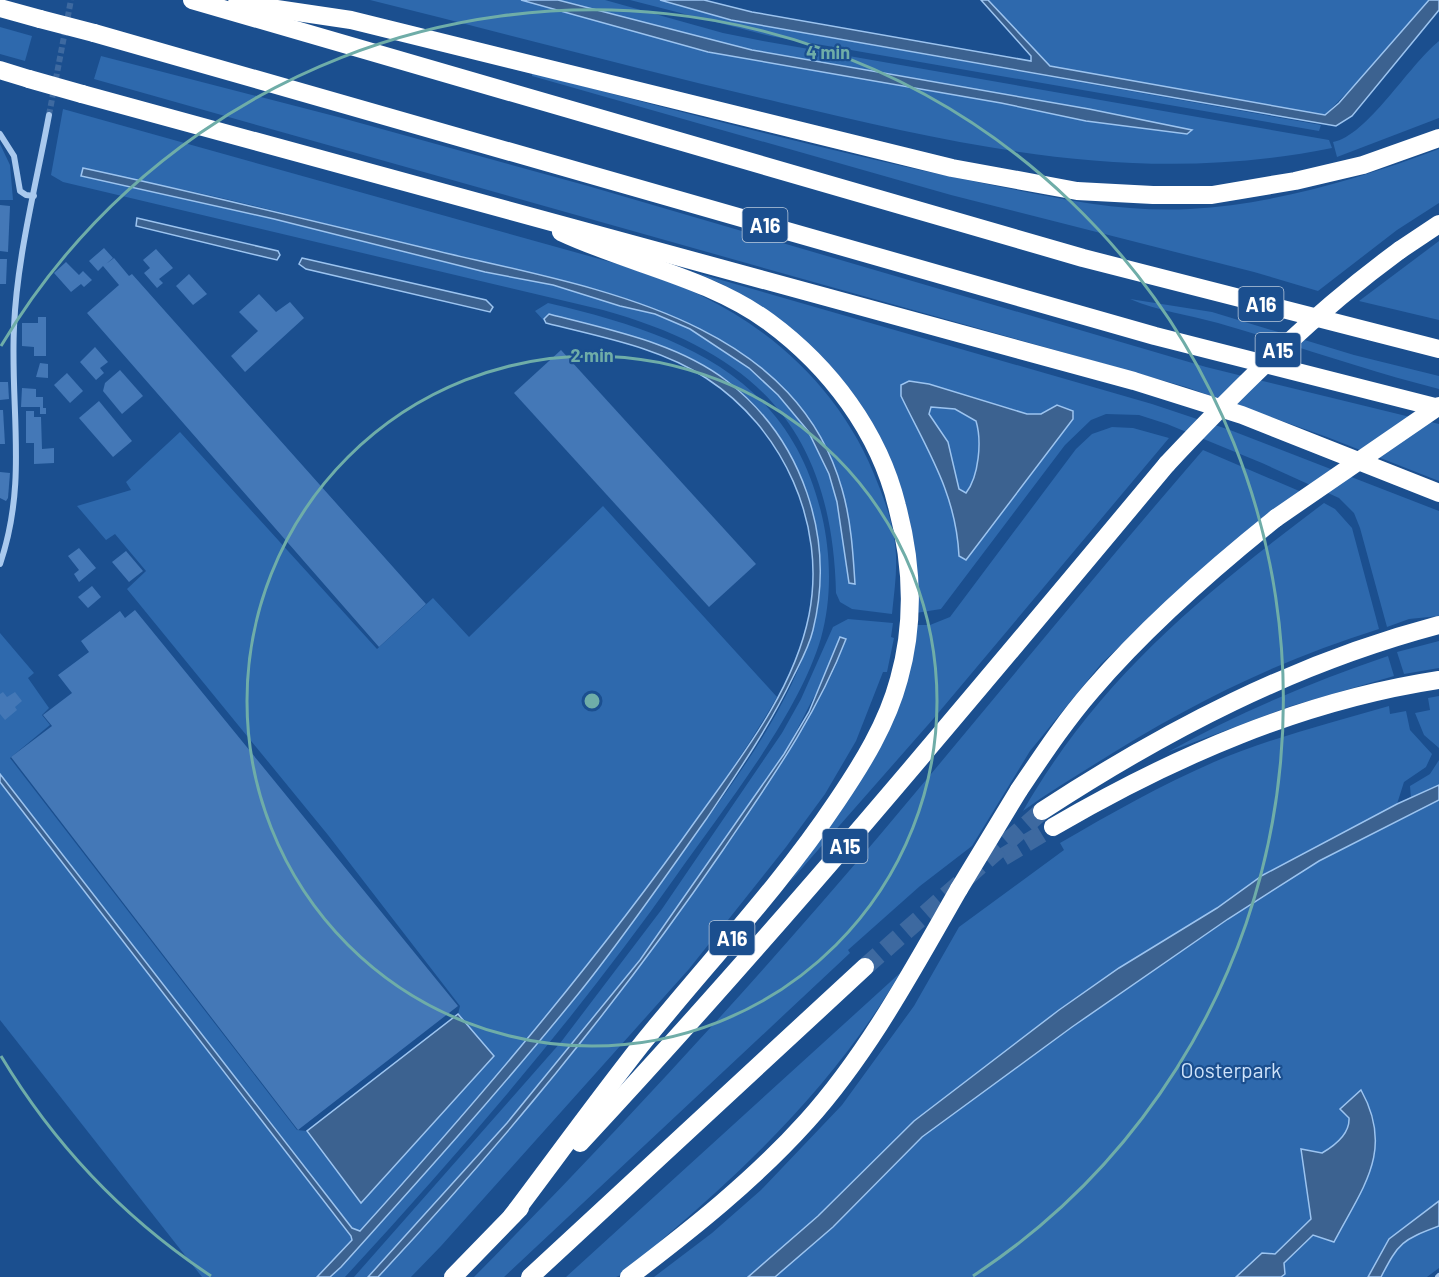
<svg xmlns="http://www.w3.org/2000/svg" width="1439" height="1277" viewBox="0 0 1439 1277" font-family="Barlow,sans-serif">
  <rect width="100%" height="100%" fill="#1b4f8f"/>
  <g fill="#2e69ad" fill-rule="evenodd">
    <path d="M370,0H521L708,52L1001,103L1086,121L1187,134L1192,130L1089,109L752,50L559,0H605L723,33L763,41L1329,140L1332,148C1140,187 969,147 782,103C644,71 507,34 370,0Z"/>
    <path d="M630,0H660L731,20L1321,125L1319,131L770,36Z"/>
    <path d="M988,0H1437L1325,115L1050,66Z"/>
    <path d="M0,27L32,36L25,61L0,54Z"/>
    <path d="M1439,41V118L1337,157L1333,142C1367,136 1409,65 1439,41Z"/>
    <path d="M101,56L342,118L588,186L1206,367L1439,424V481L1327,437L1186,387L94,79Z"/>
    <path d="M532,73C680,111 828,152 977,182C1047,196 1118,213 1190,209C1275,204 1359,179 1439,149V203L1397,230L1318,291L1254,272L951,195L532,76Z"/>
    <path d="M63,109L621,265C648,275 676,283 702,296C782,335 847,400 878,484C887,506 895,531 896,555C897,574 894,594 892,614L852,609L840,602L836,593C832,430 757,353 603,310L63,182L51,175ZM81,176C115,180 151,183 185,190C265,207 344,229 423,248C574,285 792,312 842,489C851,520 853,552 854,584L849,583L837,502L829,474L808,431L778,395L749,368L690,329L655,314L620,306L553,285L485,272L274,219Z"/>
    <path d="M0,144L10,165L13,200H0Z"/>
    <path d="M1439,241V320L1359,301Z"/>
    <path d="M697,273L1152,404L1230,430L1439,511V616L1409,619L1387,627L1360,528L1354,513L1339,498L1262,463L1167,424L1139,415L1106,414L1091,420L1065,445L941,609L916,613C922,530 896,453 847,386L724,285ZM909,381L929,384L1027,414H1041L1057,405L1074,414L966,560L959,555C956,495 927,449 901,396V390Z"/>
    <path d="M1130,299L1212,312L1354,355L1439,376V389C1364,370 1292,344 1218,323C1189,315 1158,311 1130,299Z"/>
    <path d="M548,303C675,333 789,373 822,516C831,555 832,598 821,638C798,716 723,809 676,876C576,1018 463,1149 345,1277H330C365,1242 397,1204 430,1167C515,1073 596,976 669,872C721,798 787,717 813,629C829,576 819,515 796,466C774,418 734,377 684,355C641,336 594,326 549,314L544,319L546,323L535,311Z"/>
    <path d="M931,407L955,409L976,421C982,441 979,476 966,493L959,489L929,414Z"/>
    <path d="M1112,427L1133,428L1169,438L934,718L789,883L857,786L915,625H930L950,617L1076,449L1092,434Z"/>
    <path d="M180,432L377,649L433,598L469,637L603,506L777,697C749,746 716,792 684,838C585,977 474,1104 360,1231L352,1228L0,774V633L34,673L28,678L49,708L42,715L50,725L10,758L297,1130L307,1131L361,1203L494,1056L458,1014L460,1006L328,835L127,589L146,571L115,534L106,540L77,506L131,490L126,482Z"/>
    <path d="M1203,450L1304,493L1176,593L1101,664L1030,751L972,846L920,886L848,950L850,953L504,1277H474C614,1135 750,988 879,836C987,708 1093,577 1203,450Z"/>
    <path d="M1324,503L1335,509L1352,528L1379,629C1276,661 1186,706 1095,764C1071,779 1046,794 1023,811C1100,677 1203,594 1324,503Z"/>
    <path d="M848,619L893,623L891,637L894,638L887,672H883L856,741L825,794L786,847L689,969L441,1246L411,1277H378C501,1145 616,1006 718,857C761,794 805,733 837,663C815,687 802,725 784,753C754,803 717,850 684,898C590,1033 480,1157 368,1277H354L561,1042L662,909L782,733L801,699L833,627Z"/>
    <path d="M1439,641V668L1404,674L1397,652Z"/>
    <path d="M1388,656L1394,676L1291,706L1168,752C1238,713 1312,682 1388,656Z"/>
    <path d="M1439,696V748L1424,735L1415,713L1430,710L1428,698Z"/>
    <path d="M1389,706L1390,714L1406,711L1410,730L1432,754L1426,767L1404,782L1397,804L1387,809L1439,796V1268L1427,1277H1381L1396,1249L1371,1277H654L712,1233L761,1190L842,1105L914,1006L959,927L1064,850L1060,843C1110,814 1161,785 1214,762C1270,738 1330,723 1389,706Z"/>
    <path d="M1439,760V785L1411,798L1410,786L1430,774Z"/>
    <path d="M0,782L351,1236L353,1239L317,1277H202L0,1020Z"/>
    <path d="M900,973C840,1076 756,1160 665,1237C654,1247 629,1273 616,1277C602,1277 581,1277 566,1277Z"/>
  </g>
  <g fill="#3c6290" stroke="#9cc4f0" stroke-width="1.5" fill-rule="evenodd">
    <path d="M521,0H558L752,50L1089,109L1192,130L1187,134L1086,121L1001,103L708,52Z"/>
    <path d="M660,0H704L752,12L1031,61V56L981,0H988L1050,66L1325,115L1339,103L1429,0H1439V10L1352,116L1336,126L731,20Z"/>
    <path d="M83,168C199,193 314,221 429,249C579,286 792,312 842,489C851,520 853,552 855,584L849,583L837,502L829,474L808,431L778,395L749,368L690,329L655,314L620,306L553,285L485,272L274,219L81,176Z"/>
    <path d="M137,218L278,251L280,255L277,260L136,226Z"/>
    <path d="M302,258L486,300L493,307L490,312L306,269L299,264Z"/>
    <path d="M549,314C609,330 676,342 727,381C802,439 836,537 813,630C809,647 801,661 793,677C769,727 738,772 707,818C665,877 624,937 579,993C503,1087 422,1177 341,1267L330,1277H317L352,1240L351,1236L0,782V774L352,1228L360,1231C480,1098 595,963 699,816C742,756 794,690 809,615C827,524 783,428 706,378C659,347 600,337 546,323L544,319Z"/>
    <path d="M909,381L929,384L1027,414H1041L1057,405L1073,411V419L966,560L959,556C956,493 927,450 901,396V385ZM931,407L955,409L976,421C982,441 979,476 966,493L959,489L948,442L929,414Z"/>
    <path d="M840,637L846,639C816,717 769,782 723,850C619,1002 503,1143 378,1277H368L507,1123L640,960L784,754L809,712Z"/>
    <path d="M1439,785V800L1319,861L1228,919L1072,1027L922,1137L833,1227L775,1277H748L818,1216L914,1121L1059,1010L1119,968L1217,908L1263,875L1397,804Z"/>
    <path d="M458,1014L494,1056L361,1203L307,1131Z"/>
    <path d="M1361,1090C1395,1151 1362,1188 1334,1242L1313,1235L1284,1263L1285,1274L1281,1277H1236L1262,1253L1275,1254L1311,1219L1301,1149L1322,1153C1334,1146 1350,1134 1349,1118L1340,1109Z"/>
    <path d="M1439,1201V1226C1402,1240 1399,1242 1381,1277H1368L1389,1239Z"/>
  </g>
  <g fill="#4478b7">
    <path d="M0,205L10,206L8,252L0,251Z"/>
    <path d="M104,248L113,258L106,264L114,258L129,276L132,274L426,604L379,647L87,313L119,285L103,266L98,271L89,261Z"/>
    <path d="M156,249L173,268L159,279L163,283L157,288L144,273L150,268L143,260Z"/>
    <path d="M0,259H7L6,284H0Z"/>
    <path d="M66,262L79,275L83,271L92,280L84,287L81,284L71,292L54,273Z"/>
    <path d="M189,274L207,294L193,305L176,286Z"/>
    <path d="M259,294L276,312L290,302L304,318L245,372L231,356L258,331L239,312Z"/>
    <path d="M38,317H46V356H34V347L22,346V323H38Z"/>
    <path d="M95,347L108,362L100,368L104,373L96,380L80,362Z"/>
    <path d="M561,350L756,564L709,607L514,393Z"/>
    <path d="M40,363L48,364V378L36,377Z"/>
    <path d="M120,370L143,396L122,414L103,391L105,383Z"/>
    <path d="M67,373L83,391L70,403L54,385Z"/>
    <path d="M0,382H8L9,399L0,400Z"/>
    <path d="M22,388L36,389V397H43V408H46V414H40V407H21Z"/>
    <path d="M99,401L132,441L113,457L79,418Z"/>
    <path d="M0,410H3L5,444H0Z"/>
    <path d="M26,411H34V417H41L42,449L54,448V463L34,464V443H26Z"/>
    <path d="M0,472L10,473L8,498L6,501L0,498Z"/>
    <path d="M79,548L96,568L79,582L74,574L79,570L68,556Z"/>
    <path d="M126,551L143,571L129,582L112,562Z"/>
    <path d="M92,586L101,597L88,608L78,597Z"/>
    <path d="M135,610L458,1006L298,1130L11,757L52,726L43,715L72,693L58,675L89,652L81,641L120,611L125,618Z"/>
    <path d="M3,692L7,697L15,692L22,701L15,707L17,710L5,720L0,714V694Z"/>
  </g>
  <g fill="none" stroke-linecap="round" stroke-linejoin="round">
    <path stroke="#3d69a0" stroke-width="6" stroke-dasharray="6 3" stroke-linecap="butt" d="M49,115L71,0"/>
    <g stroke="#3d69a0" stroke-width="18" stroke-dasharray="18 9" stroke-linecap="butt">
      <path d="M1003,857L1053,827"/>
      <path d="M865,967L1042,811"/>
    </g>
    <g stroke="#a9c9ee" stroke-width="6">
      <path d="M0,134L14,156L20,191L26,195L34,196"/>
      <path d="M0,564C28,482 10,410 14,327C17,257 36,185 49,115"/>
      <path d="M1438,1277L1439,1276"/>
    </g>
    <g stroke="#fff" stroke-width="18">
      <path d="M192,0L1083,258L1439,349"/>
      <path d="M237,3L351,20L952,168L1077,191L1153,195H1212L1295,181L1363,165L1439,138"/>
      <path d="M0,8L40,19"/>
      <path d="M94,33L1155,336L1439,408"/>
      <path d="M0,70L29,79"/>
      <path d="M82,94L1134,381L1242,415L1439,493"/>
      <path d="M1400,250L1439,224"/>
      <path d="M1019,790C1042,756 1065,721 1092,690C1147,626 1211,570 1276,518"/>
      <path d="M1042,811C1166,730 1295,663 1439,625"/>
      <path d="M1053,827C1173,757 1301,701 1439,680"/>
      <path d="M580,1143C784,924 975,694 1167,464"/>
      <path d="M512,1216C555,1159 597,1101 641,1045C707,963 779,888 837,801C862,764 887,724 899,679C915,622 912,562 897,506C879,432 830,367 769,322C707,277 629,264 561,232"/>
      <path d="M453,1277L520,1208"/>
      <path d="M530,1277L865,967"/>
      <path d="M629,1277C692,1229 754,1180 807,1121C869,1052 913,969 959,889"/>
    </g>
    <g stroke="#fff" stroke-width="18">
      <path d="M40,19L94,33"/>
      <path d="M29,79L82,94"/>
      <path d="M1167,464C1240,386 1314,313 1400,250"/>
      <path d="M1276,518L1439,406"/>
      <path d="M959,889L1019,790"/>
    </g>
  </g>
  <g fill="none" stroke="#6fada8" stroke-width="3">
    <circle cx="592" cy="701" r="345"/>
    <path d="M211 1276A690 690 0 0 1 1 1056M1 346A690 690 0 1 1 973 1276"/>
  </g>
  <g text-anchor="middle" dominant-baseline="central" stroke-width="4.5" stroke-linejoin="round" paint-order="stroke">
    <g fill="#1b4f8f" stroke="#bbcadd" stroke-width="1.5">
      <rect x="742.5" y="208" width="45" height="34" rx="4.5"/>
      <rect x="1238.5" y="287" width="45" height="34" rx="4.5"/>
      <rect x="1255.5" y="333" width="45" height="34" rx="4.5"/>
      <rect x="822.5" y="829" width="45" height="34" rx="4.5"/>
      <rect x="709.5" y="921" width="45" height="34" rx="4.5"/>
    </g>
    <g font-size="20" font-weight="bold" fill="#fff">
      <text x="765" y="225">A16</text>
      <text x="1261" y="304">A16</text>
      <text x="1278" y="350">A15</text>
      <text x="845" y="846">A15</text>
      <text x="732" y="938">A16</text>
    </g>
    <g font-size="21" fill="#cfe3fa" stroke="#1b4f8f">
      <text x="1231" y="1069">Oosterpark</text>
    </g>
  </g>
  <circle cx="592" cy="701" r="9" fill="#6fada8" stroke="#1b4f8f" stroke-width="3"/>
  <g font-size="18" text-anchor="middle" font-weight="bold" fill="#6fada8" stroke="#1b4f8f" stroke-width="4.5" stroke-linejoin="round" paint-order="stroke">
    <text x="828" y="59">4 min</text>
    <text x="592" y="362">2 min</text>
  </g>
</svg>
